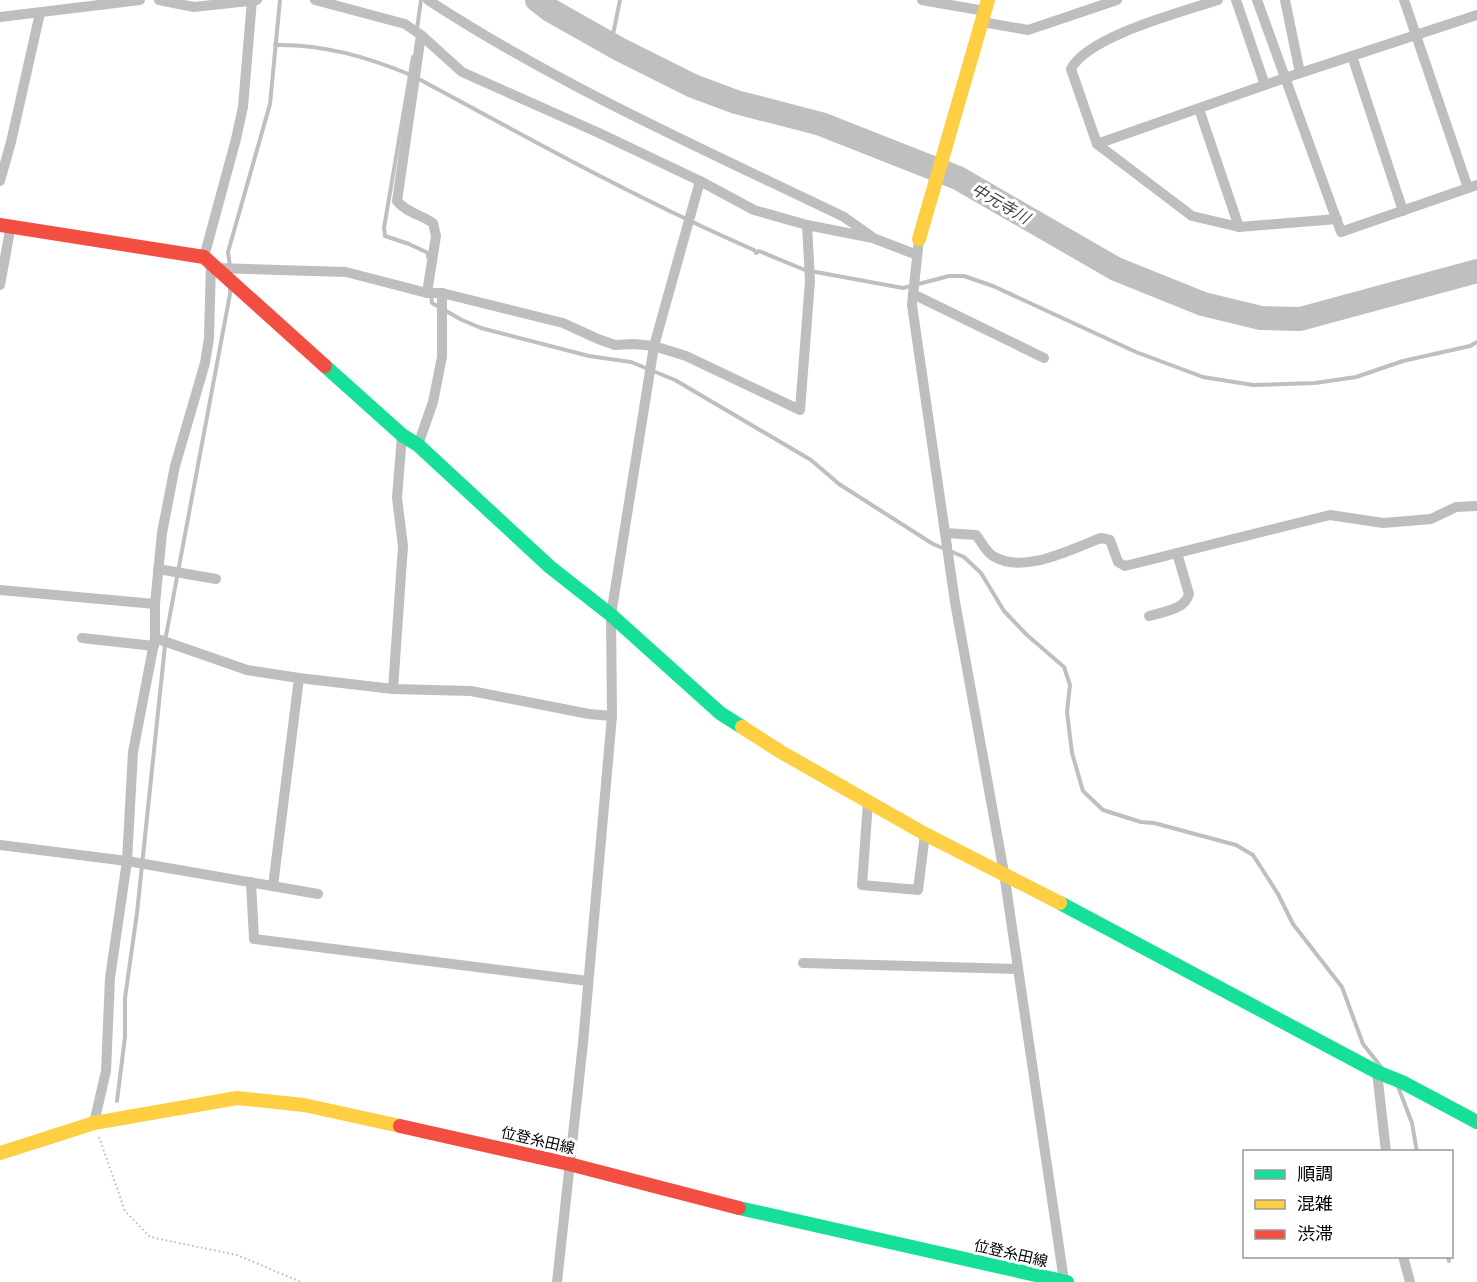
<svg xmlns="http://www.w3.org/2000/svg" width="1477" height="1282" viewBox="0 0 1477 1282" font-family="'PT Sans','Noto Sans JP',sans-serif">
  <rect width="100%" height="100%" fill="#fff"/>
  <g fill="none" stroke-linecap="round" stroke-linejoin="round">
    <g stroke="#bfbfbf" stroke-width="4">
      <path d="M417,29L421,0"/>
      <path d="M611,44L620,0"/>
      <path d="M275,45C324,44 367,57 411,75"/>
      <path d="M413,57L384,228L385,236L409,244L428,253V257"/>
      <path d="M417,78C528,138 639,200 754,250L756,253L759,251L805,270L903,288L949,276H964L993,286L1136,352L1203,377L1253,385L1315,383L1356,377L1403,361L1470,346L1477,342"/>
      <path d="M230,266L228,252L270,104L280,0"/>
      <path d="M431,295L432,303L462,320L481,328L589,356L631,362L675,380L811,460L839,484L933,544L964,557L981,573L1004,611L1027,635L1064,667L1070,685L1067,712L1072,753L1083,791L1103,810L1141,822L1154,823L1236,845L1253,855L1278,894L1293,924L1342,987L1363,1044L1382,1068"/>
      <path d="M1397,1084L1412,1123L1417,1152"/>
      <path d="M117,1101L125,1037V998L137,913L166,636L230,294V286"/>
      <path d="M1448,1256L1449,1261"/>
    </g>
    <path stroke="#bfbfbf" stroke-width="24" d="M537,0L550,10L619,49L693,86L736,102L821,124L958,178L1116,269L1203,304L1261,318L1300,319L1477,271"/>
    <path stroke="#b9b9b9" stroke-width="2" stroke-dasharray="1.5 3" stroke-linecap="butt" d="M99,1137L125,1211L150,1237L237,1255L301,1282"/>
    <g stroke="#bebebe" stroke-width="10">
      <path d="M159,0L194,7L257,0"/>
      <path d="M315,0L405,24L421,35L462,72L599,133L700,181L754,210L807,225L873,238L917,255"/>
      <path d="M428,0C560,86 703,149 844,217L871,236"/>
      <path d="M922,0L985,11"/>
      <path d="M1218,0C1182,12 1088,36 1071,69L1097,144L1285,78L1477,15"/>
      <path d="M1236,0L1265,85"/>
      <path d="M1257,0L1341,232L1477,185"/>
      <path d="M1285,0L1300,73"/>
      <path d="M1404,0L1468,188"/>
      <path d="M0,17L140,0"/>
      <path d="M982,22L1028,30L1117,0"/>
      <path d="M421,35L397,201C407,213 420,214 433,223L436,236L427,293"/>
      <path d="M1352,56L1403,211"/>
      <path d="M1199,109L1239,227"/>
      <path d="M1097,144L1192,216L1239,227L1337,219"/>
      <path d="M0,181L11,142L40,13"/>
      <path d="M919,239L912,305L955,602L1004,873L1064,1281"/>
      <path d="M204,257L236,139L243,107L252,0"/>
      <path d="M215,268L346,272L427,293H442L563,323L598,339L615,345L634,344L654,346L686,356L800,410L810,281L807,225"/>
      <path d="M0,285L11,225"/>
      <path d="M913,294L1044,358"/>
      <path d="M418,445L433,402L442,357V293"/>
      <path d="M945,533L976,535C981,541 986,552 993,556C1023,575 1071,549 1101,538L1110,540L1118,562L1125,566L1330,515L1383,523L1431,519L1456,507L1477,506"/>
      <path d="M158,569L216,579"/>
      <path d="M0,590L155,604"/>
      <path d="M1149,616C1162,612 1185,610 1189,594L1177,553"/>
      <path d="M82,638L154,646"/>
      <path d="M155,638L247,670L299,678L273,886"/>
      <path d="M299,678L393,689L471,691L589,714L612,716"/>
      <path d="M393,689L403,546L397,498L402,435"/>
      <path d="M868,802L862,885L918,890L925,834"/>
      <path d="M0,845L127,861L318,894"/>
      <path d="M251,882L254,939L588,981"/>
      <path d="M803,963L1018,969"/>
      <path d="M1377,1072L1386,1152"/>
      <path d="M94,1123L106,1071L110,978L127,861L133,752L155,638V604L162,533L175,466L205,363L209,338L211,263"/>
      <path d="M1403,1256L1410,1282"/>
      <path d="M557,1282L583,1043L612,716L611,615L654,346L700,181"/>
    </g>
    <g stroke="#16e098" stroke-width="14">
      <path d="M325,366L402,435L418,445L550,567L611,615L720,713L742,727"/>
      <path d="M1060,903L1377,1072L1402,1082L1477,1122"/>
      <path d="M739,1208L1067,1282"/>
    </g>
    <g stroke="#ffcf43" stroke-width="14">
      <path d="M919,239L988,0"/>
      <path d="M742,727L781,752L925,834L1060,903"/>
      <path d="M0,1153L94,1123L237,1098L304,1105L400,1126"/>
    </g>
    <g stroke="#f24e42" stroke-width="14">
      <path d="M0,225L204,257L325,366"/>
      <path d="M400,1126L569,1164L739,1208"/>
    </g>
  </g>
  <g text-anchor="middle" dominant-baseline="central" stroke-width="6" stroke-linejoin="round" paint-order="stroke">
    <g font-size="15" fill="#000" stroke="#fff">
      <text transform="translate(538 1140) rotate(13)">位登糸田線</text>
      <text transform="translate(1011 1253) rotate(13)">位登糸田線</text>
    </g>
    <g font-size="16" font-style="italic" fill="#444" stroke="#fff">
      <text transform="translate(1001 203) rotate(30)">中元寺川</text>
    </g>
  </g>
  <rect x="1243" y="1150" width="210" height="108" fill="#ffffff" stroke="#999999" stroke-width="1.5"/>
  <rect x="1255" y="1170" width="30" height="9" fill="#16e098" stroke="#999999" stroke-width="1.5"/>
  <text x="1297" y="1180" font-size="18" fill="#000000">順調</text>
  <rect x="1255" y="1200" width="30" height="9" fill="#ffcf43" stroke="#999999" stroke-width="1.5"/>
  <text x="1297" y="1210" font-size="18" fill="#000000">混雑</text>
  <rect x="1255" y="1230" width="30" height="9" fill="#f24e42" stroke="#999999" stroke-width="1.5"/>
  <text x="1297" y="1240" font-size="18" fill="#000000">渋滞</text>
</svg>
